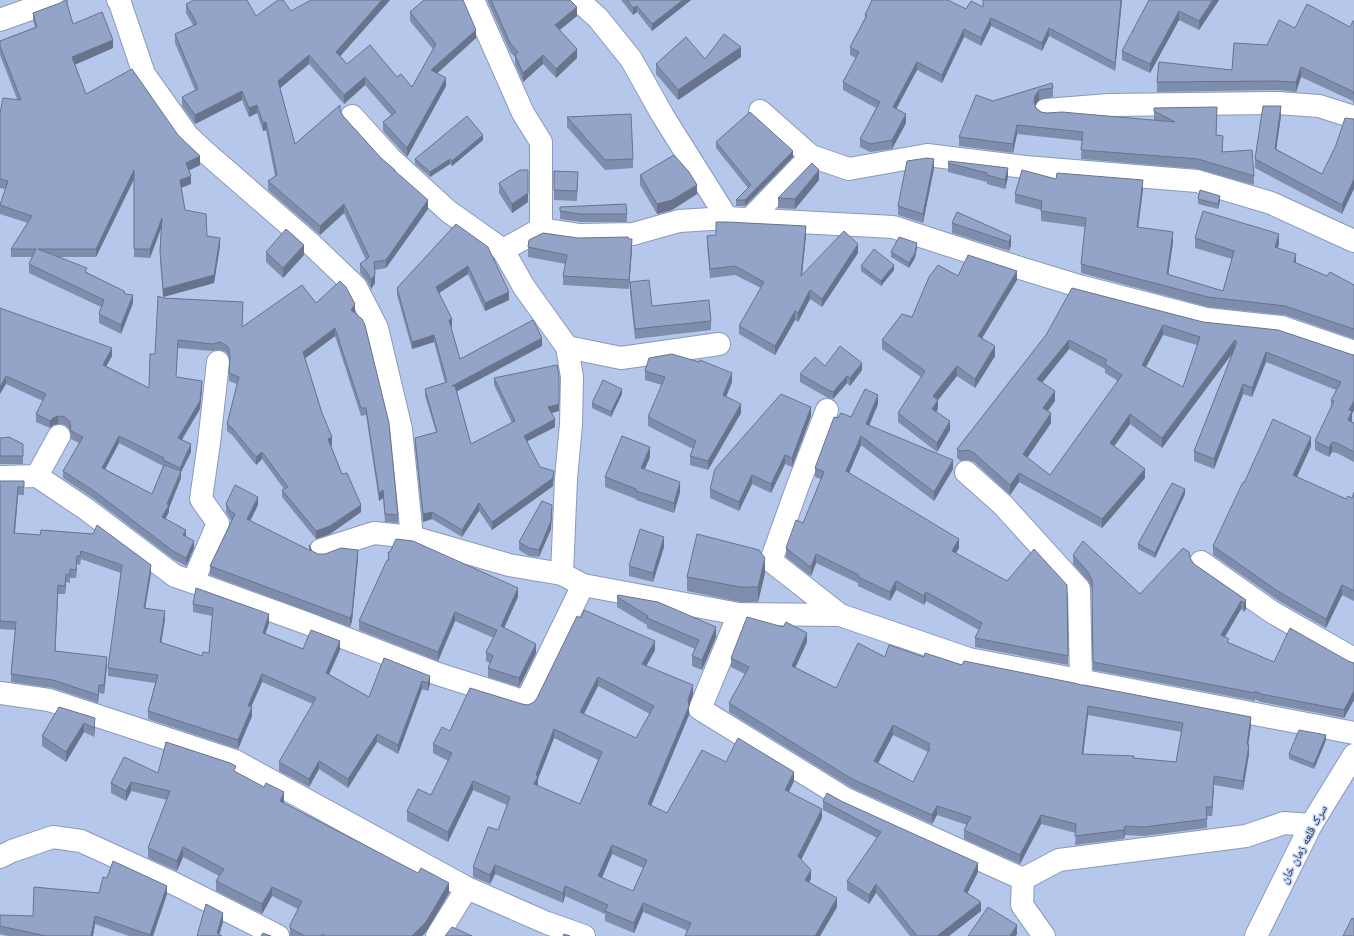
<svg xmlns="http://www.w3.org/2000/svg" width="1354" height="936" viewBox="0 0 1354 936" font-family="'Noto Serif','Noto Naskh Arabic',serif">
  <rect width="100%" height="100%" fill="#b6c7ec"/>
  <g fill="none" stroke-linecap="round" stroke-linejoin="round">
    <g stroke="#8999bd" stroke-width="24">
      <g id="minor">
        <path d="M118,0L120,3L144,74L188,136L204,151L311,244L356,287L377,328L401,429L412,537"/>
        <path d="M473,0L523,113L541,142V229"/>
        <path d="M578,0L598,18L631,59L663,116L727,218"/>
        <path d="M0,20L56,0"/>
        <path d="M1046,110L1109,105L1278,103L1319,106L1354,117"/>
        <path d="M352,116L390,158L448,211L503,250L524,287L567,347L572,377L571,424L566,479L562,574"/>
        <path d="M811,156L849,169L927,155L1025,167L1197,181L1271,203L1354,241"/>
        <path d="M750,219L811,156L760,111"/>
        <path d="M503,250L541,229L580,235L633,234L679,221L727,218L893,227L1004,263L1079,286L1206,319L1281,327L1354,352"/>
        <path d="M567,347L621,358L719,344"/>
        <path d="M827,410L797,488L771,561L840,615"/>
        <path d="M59,436L37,476L86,509L175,576L193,582L306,623L438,674L526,702L583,585"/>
        <path d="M966,472L1003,505L1079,589L1081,682"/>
        <path d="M0,477L37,476"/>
        <path d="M321,550L374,533L412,537L509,565L562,574L583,585L739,614L840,615L969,659L1354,733"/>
        <path d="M1201,562L1272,612L1354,659"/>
        <path d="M193,582L218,523L201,499L209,443L218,362"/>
        <path d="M739,614L700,709L846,799L1023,879L1059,860L1246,836L1284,823L1311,825"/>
        <path d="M0,693L49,700L235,761L467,888L547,923L584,936"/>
        <path d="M0,857L12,851L53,837L81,841L173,883L278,936"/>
        <path d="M1023,879L1022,905L1044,936"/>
        <path d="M437,936L467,888"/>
      </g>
    </g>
    <g stroke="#8999bd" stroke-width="24">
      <path id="tertiary" d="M1256,936L1311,825L1354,755"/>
    </g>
    <use href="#minor" stroke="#fff" stroke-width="22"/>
    <use href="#tertiary" stroke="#fff" stroke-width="22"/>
  </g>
  <g fill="#7f8dac" fill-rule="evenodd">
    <path d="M390,0L340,56L347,64L397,77L412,87L433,49L410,21V12L476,38L437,73L446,86L407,157L383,131V122L391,115L365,85L344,104L309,64L280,88L295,144L340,110L343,116L381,158L395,171L428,209L386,268L375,270V283L371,289L367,281L360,273V264L366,260L344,213L320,235L268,190V181L275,176L266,130L263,131L257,113L249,117L242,100L195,124L182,106V97L195,90L175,43V34L193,25L186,13V4L256,16Z"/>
    <path d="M487,0H570L577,16L560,30L577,58L556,78L543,64L523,82L515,64V57L510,52Z"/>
    <path d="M621,0H691L652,31L637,12L633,15Z"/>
    <path d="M983,0H1122L1115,71L1049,36L1042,51L991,26L981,46L964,37L942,83L917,70L896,109L906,123L892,149L870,152L860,147V139L876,108L843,90V82L856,58L850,55V47L865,18V15L966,9L983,7Z"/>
    <path d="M1149,0H1219L1199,30L1179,20L1150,73L1122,60V51Z"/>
    <path d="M33,13L73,24L113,48L74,65L86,94L178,135L200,165L189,170L191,184L181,188L185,210L207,236L220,246L214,283L163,297L160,259L161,228L150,258L134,257V179L96,257H60L125,294L133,303L121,334L99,323V314L101,307L29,273V264L32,257H11V249L28,223L0,214V205L6,189L0,188V113L17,99L0,55V41L35,27L33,21Z"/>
    <path d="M1354,21V104H1353V101L1301,77L1296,92L1278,90L1157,92V82L1232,70L1267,45L1295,28L1350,27Z"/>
    <path d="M741,57L678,100L656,74V64Z"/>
    <path d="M1052,83L1053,88V97L1039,100L1035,105L1036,108L1041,112L1047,113L1154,120V111L1217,116L1216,135L1223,152L1254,176V185L1198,169L1081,159L1082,141L1017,134L1013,153L959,146V137L993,101Z"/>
    <path d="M1281,116L1276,149L1322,174L1354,119L1342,214L1255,168V159Z"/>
    <path d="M567,117L633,159V168L605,170L567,127Z"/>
    <path d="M483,140L452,166L450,164L430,177L415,164V159Z"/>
    <path d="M716,142L793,157L745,206H736V200L748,188L716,148Z"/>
    <path d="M948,163L1008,177L1005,189L987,184V182L948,172Z"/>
    <path d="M934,168L923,223L898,215V206Z"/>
    <path d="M554,171L578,182L577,201L554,200Z"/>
    <path d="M640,175L697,194L672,210L657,214L640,185Z"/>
    <path d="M1056,179L1143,189L1138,227L1173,242L1168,275L1223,291L1232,259L1195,248V238L1279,243L1278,248L1296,263L1327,276L1354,285V339L1285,315L1208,307L1081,273V264L1085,227L1041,221V210L1015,203V194Z"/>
    <path d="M819,180L795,209L778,208V198Z"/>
    <path d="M499,183L528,202L512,213L499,193Z"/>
    <path d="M1198,199L1220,201L1218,209L1198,204Z"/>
    <path d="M560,211L627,214V222H581L560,219Z"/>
    <path d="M952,223L1011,236V245L1009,251L952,233Z"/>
    <path d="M456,224L509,300L485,311L468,274L439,293L452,327H451L460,359L542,346L457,391L471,444L512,423L494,385V378L559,411L551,413L555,427L527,441L540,467L553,486L492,530L479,511L462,537L432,519L423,522L415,446V438L436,432L425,396V389L445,383L434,342L412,349L397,295V288Z"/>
    <path d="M806,235L802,275L858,253L822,307L810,299L798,322L795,320L775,355L739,334V326L761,288L735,275L710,278L707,245V236Z"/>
    <path d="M578,238L632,248L629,289L563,285V276L566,264L528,257V247Z"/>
    <path d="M917,248L915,258L909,268L891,257V252Z"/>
    <path d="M266,252L304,255L283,278L266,262Z"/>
    <path d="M861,266L894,270L881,286L861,271Z"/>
    <path d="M958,276L1017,280L982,338L995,356L975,388L957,376L938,400V409L936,412L950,430L937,452L898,422V413L921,377L882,349V340L912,317Z"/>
    <path d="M630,282L652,306L711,321V330L635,339L630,292Z"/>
    <path d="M163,298L243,310L242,327L316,303L355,312L398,515V523L385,522L383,498L379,501L366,415L361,416L335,336L305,358L332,445L331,446L342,474L361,512L330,534L316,539L282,497V490L284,489L262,459L256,465L232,435L227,431V424L237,384L229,381V373L230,360L229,357L226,352L220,350L212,351L178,348L176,377L202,389L200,409L182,440L191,452L181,472V478L169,508V512L165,519L186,536L194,548L186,566L173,559L94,499L63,478V471L79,443L71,439L70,430L65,425L58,424L53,425L50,428L36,422V414L43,401L6,384L0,308L112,356L106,366L149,388L155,354ZM119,443L163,466L152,494L105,469Z"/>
    <path d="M1203,322L1350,354L1354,355V410L1352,414V422L1354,423V462L1337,453L1332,452L1329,457L1315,450V441L1331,407V400L1336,390L1266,362L1252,397L1243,394L1214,469L1194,461V451L1233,352L1162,448L1130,424L1114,446L1145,478L1102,528L1019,482L1010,495L974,462L968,460L961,461L957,458V449L1046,335ZM1163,335L1197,345L1183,387L1146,367ZM1069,349L1105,369V373L1118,381L1050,475L1027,458L1051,423L1048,411L1055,401L1042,383Z"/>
    <path d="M825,366L862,370L850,386L847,383L833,399L828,398L800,382V374Z"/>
    <path d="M645,371L732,382L726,397L741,413L708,470L690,465V456L693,449L648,426V417L662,385L645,380Z"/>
    <path d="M622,394L611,417L592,408V403Z"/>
    <path d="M878,404L869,425L953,469L934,501L861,445L849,473L959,548L955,553L1007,581L1067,585L1068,665L975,647V638L979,630L926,601L924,605L896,590L890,601L858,586V583L816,563L811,576L809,575L786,557V548L803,523L821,479L815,477V468L838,418L851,417Z"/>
    <path d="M811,416L792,467L785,464L771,493L752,484L739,511L710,498V489Z"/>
    <path d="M0,438L23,444V464H0Z"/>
    <path d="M1311,446L1297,477L1346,499L1352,498L1354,492V601L1342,595L1326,628L1279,601L1213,555V546L1244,483Z"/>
    <path d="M650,457L644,470L680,492L674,513L636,500V499L605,487V477Z"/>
    <path d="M0,481H24V495H18L15,533L40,535L151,573L145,608L165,619L161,643L202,656L209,653L212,616L193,612V604L196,588L269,623L265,634L303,649L340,650L329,674L369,697L384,658L430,684L428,691L422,689L398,754L377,742L348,788L319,769L309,787L279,771V762L313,704L262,682L251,707L252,716L238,749L148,719V711L155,683L108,676V668L121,573L81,559L80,565L77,564L76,578H70V583L66,582L65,594H58L55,651L107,665L104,694L99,693L98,703L53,688L11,682V674L15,630L0,629Z"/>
    <path d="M1185,494L1155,558L1138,549V544Z"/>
    <path d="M226,504L258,505L250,521L309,550V545L312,551L318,554L358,558L352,621L350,627L210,575V566L232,521L230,519L226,512Z"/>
    <path d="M552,513L551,529L539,557L529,556L519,550V542Z"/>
    <path d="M664,547L653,582L629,576V566Z"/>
    <path d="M388,552L518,597L504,627L536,653L519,687L488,677V668L490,663L486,661V652L494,638L455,621L438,661L359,630V621L388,560Z"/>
    <path d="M1073,555L1140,594L1190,558L1194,564L1246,600V609L1244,612L1241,609L1225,637L1229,643L1274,662L1348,661L1354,663V700L1344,718L1261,702L1255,699V701L1093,670L1092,589L1088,581L1073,564Z"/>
    <path d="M765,573L758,602H740L687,591V577Z"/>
    <path d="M617,597L716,637L702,670L692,666V656L695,649L647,628V625L617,607Z"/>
    <path d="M783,627L807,642L795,667L836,688L885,657H924L962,665L1081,685L1251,726L1248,744L1249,754L1243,790L1214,785L1212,816H1207V828L1144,836L1125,835L1124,839L1075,845L1076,833L1041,824L1020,864L964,839V830L967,825L937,815L932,824L852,788L729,712V703L745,674L731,667V658ZM1088,715L1182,732L1176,762L1134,758L1083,754ZM893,735L928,752L913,782L878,763Z"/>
    <path d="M655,650L646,666L693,694L689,705V715L651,806L667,813L726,762L794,781L789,792L822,818L801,860L811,879L809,882L837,907L820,936H685L688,931L643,912L634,933L605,921V914L565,896L563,903L495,874L490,884L473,877V867L498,830L507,805L473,790L448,842L407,821V811L431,795L448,761L433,753V744L450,731L522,704L528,705ZM598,686L650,714L636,738L584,714ZM554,738L598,760L580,804L538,786V779ZM612,854L643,868L633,891L602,878Z"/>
    <path d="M59,707L95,728L94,737L84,732L66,762L42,746V736Z"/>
    <path d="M1326,740L1314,769L1289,759V754Z"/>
    <path d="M236,772L284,802L283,803L449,893L426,932L422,936H290V925L298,909L272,896L262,914L216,891V881L219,876L183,857L177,871L148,858V848L167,800L131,791L126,801L111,793V783L158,773Z"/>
    <path d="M823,801H841L978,872L967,893L981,911L949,936H910L876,893L869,904L847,890V881L877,838L823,810Z"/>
    <path d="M99,893L167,894L153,936H129L95,924L93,936H8L0,934V915L33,916Z"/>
  </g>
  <g fill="#68738c">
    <path d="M382,0H390L336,61V52Z"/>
    <path d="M683,0H691L652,31V24Z"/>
    <path d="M1121,0H1122L1115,71V63Z"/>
    <path d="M1213,0H1219L1199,30V21Z"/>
    <path d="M637,6V12L633,15V8Z"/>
    <path d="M577,7V16L555,33V25Z"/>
    <path d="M1179,11V20L1150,73V64Z"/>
    <path d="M991,18V26L981,46V38Z"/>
    <path d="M1049,28V36L1042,51V43Z"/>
    <path d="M964,29V37L942,83V75Z"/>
    <path d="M476,30V38L431,79V70Z"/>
    <path d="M113,40V48L72,66V57Z"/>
    <path d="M741,47V57L678,100V90Z"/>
    <path d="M577,49V58L556,78V69Z"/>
    <path d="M309,55V64L278,90V81Z"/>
    <path d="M543,55V64L523,82V73Z"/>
    <path d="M917,62V70L893,115V107Z"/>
    <path d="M1301,67V77L1296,92V82Z"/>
    <path d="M365,77V85L344,104V95Z"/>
    <path d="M446,78V86L407,157V148Z"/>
    <path d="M1039,90V100L1035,105L1034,102L1035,96Z"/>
    <path d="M242,91V100L195,124V115Z"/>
    <path d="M257,105V113L249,117V108Z"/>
    <path d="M1281,106V116L1275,158V149Z"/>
    <path d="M906,114V123L892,149V140Z"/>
    <path d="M266,122V130L263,131V123Z"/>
    <path d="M1017,125V134L1013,153V144Z"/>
    <path d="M483,135V140L452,166V161Z"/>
    <path d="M793,151V157L745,206V200Z"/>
    <path d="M200,156V165L186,172V163Z"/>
    <path d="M450,159V164L430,177V172Z"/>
    <path d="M934,159V168L923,223V214Z"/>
    <path d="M1008,168V177L1005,189V180Z"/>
    <path d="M134,170V179L96,257V249Z"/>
    <path d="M819,170V180L795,209V199Z"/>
    <path d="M191,176V184L180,188V180Z"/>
    <path d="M1354,179V189L1342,214V205Z"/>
    <path d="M1143,180V189L1137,237V227Z"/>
    <path d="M697,185V194L672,210L657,214V204Z"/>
    <path d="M528,193V202L512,213V204Z"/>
    <path d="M1220,196V201L1218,209V204Z"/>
    <path d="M428,200V209L386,268V260Z"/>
    <path d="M344,204V213L320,235V226Z"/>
    <path d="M162,218V226L150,258V249Z"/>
    <path d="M806,226V235L801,285V276Z"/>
    <path d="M1173,232V242L1167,284V274Z"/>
    <path d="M1279,234V243L1275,257V247Z"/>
    <path d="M1011,236V245L1009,251V242Z"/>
    <path d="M220,238V246L214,283L163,297V289Z"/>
    <path d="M632,239V248L629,289V280Z"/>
    <path d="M917,243V248L915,258L909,268V263Z"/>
    <path d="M858,244V253L822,307V299Z"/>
    <path d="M304,245V255L283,278V268Z"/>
    <path d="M1296,254V264L1294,262Z"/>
    <path d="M894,265V270L881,286V281Z"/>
    <path d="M468,266V274L436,295V287Z"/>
    <path d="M1017,271V280L978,345V336Z"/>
    <path d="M375,274V283L371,289V280Z"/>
    <path d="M810,290V299L798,322V313Z"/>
    <path d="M509,292V300L485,311V303Z"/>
    <path d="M133,295V303L121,334V325Z"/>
    <path d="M355,304V312L351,317V310Z"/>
    <path d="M795,311V320L775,355V346Z"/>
    <path d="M452,319V327L449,328V320Z"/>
    <path d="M1163,325V335L1142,374V365Z"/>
    <path d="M335,328V336L303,360V352Z"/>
    <path d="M434,335V342L412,349V342Z"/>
    <path d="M542,338V346L452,394V386Z"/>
    <path d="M1069,340V349L1037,389V379Z"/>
    <path d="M1235,340V350L1162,448V438Z"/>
    <path d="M995,346V356L975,388V379Z"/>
    <path d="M112,348V356L103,372V365Z"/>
    <path d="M1266,352V362L1252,397V388Z"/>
    <path d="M862,363V370L850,386V378Z"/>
    <path d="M957,366V376L938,400V409L932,418V409L933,396Z"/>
    <path d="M732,373V382L723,404V395Z"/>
    <path d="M6,376V384L0,394V387Z"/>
    <path d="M847,376V383L833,399V392Z"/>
    <path d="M559,377V411L548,414V407Z"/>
    <path d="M202,381V389L200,409L178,445V438Z"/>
    <path d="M1243,384V394L1214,469V459Z"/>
    <path d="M622,389V394L611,417V412Z"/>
    <path d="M1055,391V401L1043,417V408Z"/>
    <path d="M878,395V404L866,433V424Z"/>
    <path d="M1354,401V410L1352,414V421L1348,429L1349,410Z"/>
    <path d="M741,404V413L708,470V461Z"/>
    <path d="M811,407V416L792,467V458Z"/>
    <path d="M1051,413V423L1023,464V454Z"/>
    <path d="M1130,414V424L1110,452V443Z"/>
    <path d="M58,416V424L53,425L50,428V421L53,418Z"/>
    <path d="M555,419V427L524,443V436Z"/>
    <path d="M950,421V430L937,452V443Z"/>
    <path d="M119,436V443L102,475V468Z"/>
    <path d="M861,436V445L846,480V471Z"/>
    <path d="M332,437V445L328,447V439Z"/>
    <path d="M1311,437V446L1293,485V475Z"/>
    <path d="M1332,442V452L1329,457V448Z"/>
    <path d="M191,444V452L181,472V478L169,508V512L162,525V517L180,475V468Z"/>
    <path d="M650,447V457L641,478V468Z"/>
    <path d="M262,452V459L256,465V457Z"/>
    <path d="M785,455V464L771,493V484Z"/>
    <path d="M953,460V469L934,501V492Z"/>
    <path d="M1145,469V478L1102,528V519Z"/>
    <path d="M554,471L553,486L492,530V522Z"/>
    <path d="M1019,473V482L1010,495V485Z"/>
    <path d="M752,475V484L739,511V502Z"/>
    <path d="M680,482V492L674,513V503Z"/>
    <path d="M18,487V495L14,541V533Z"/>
    <path d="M1185,489V494L1155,558V553Z"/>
    <path d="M383,490V498L379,501V493Z"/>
    <path d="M258,497V505L247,527V519Z"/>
    <path d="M479,503V511L462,537V530Z"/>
    <path d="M361,505V512L330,534L316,539V531Z"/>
    <path d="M552,505L551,529L539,557V550Z"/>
    <path d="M432,512V519L423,522V514Z"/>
    <path d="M186,530V538L183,535Z"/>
    <path d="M664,537V547L653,582V573Z"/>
    <path d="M959,539V548L952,560V551Z"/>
    <path d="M194,541V548L186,566V558Z"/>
    <path d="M358,550V558L352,621L350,627V618Z"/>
    <path d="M816,554V563L811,576V567Z"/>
    <path d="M77,556V564L76,578V570Z"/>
    <path d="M765,558V573L758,602V587Z"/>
    <path d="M151,565V573L144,616V608Z"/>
    <path d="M66,574V582L65,594V586Z"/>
    <path d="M896,581V590L890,601V592Z"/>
    <path d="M58,585V594L55,659V651Z"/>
    <path d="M1342,585V595L1326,628V619Z"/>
    <path d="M518,588V597L501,635V626Z"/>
    <path d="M926,592V601L924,605V596Z"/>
    <path d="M1246,600V609L1244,612V603Z"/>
    <path d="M1241,601V609L1221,643V635Z"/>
    <path d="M165,611V619L160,651V642Z"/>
    <path d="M455,612V621L438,661V652Z"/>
    <path d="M269,614V623L263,641V633Z"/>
    <path d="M716,627V637L702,670V660Z"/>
    <path d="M807,633V642L792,675V666Z"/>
    <path d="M340,641V650L326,681V673Z"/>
    <path d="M655,641V650L642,674V664Z"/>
    <path d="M536,644V653L519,687V678Z"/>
    <path d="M107,657V665L104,694V685Z"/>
    <path d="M262,674V682L248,714V706Z"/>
    <path d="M430,676V684L428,691V683Z"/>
    <path d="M598,677V686L580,721V712Z"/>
    <path d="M422,681V689L398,754V745Z"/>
    <path d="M99,685V693L98,703V695Z"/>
    <path d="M693,685V694L688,710V700Z"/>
    <path d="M1354,691V700L1344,718V710Z"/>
    <path d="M689,706V715L648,813V804Z"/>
    <path d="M1088,706V715L1082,764V754Z"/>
    <path d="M252,707V716L238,749V740Z"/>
    <path d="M1251,717V726L1247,753V744Z"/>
    <path d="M95,718V728L94,737V728Z"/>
    <path d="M84,723V732L66,762V752Z"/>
    <path d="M893,725V735L874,771V761Z"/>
    <path d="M554,729V738L538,779V785L534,794V784L536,775Z"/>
    <path d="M377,734V742L348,788V779Z"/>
    <path d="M1326,735V740L1314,769V764Z"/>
    <path d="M1249,745V754L1243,790V781Z"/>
    <path d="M319,761V769L309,787V779Z"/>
    <path d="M794,772V781L785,799V790Z"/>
    <path d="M1214,776V785L1212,816V807Z"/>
    <path d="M473,781V790L448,842V832Z"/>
    <path d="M131,782V791L126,801V791Z"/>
    <path d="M284,792V802L280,810V801Z"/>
    <path d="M937,806V815L932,824V815Z"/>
    <path d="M822,809V818L798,866V856Z"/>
    <path d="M1041,815V824L1020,864V855Z"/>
    <path d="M1125,826V835L1124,839V830Z"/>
    <path d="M612,845V854L598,886V876Z"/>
    <path d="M183,847V857L177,871V861Z"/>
    <path d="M978,863V872L964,900V891Z"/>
    <path d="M495,865V874L490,884V875Z"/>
    <path d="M811,870V879L805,890V880Z"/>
    <path d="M449,883V893L426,932L422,936H412Z"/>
    <path d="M876,884V893L869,904V895Z"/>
    <path d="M167,886V894L153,936H150Z"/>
    <path d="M565,886V896L563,903V893Z"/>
    <path d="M272,887V896L262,914V904Z"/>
    <path d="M837,898V907L820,936H815Z"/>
    <path d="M981,902V911L949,936H937Z"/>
    <path d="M643,903V912L634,933V923Z"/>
    <path d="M223,913V922L219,936L217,933Z"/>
    <path d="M95,916V924L93,936H91Z"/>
    <path d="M1017,925V934L1016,936H1010Z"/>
  </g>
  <g fill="#94a4c8" stroke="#68738c" fill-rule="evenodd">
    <path d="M65,0H66L73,24L102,12L113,40L72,57L86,94L132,69L178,135L200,156L186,163L191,176L180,180L185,210L206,214L207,236L220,238L214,275L163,289L160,251L162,218L150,249H134V170L96,249H38L87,268L85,272L124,291L125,294L133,295L121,325L99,314L104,300L29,264L36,249H11L32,216L0,205L8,181L0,179V113L3,98L21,100L0,46V41L37,27L33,13L60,3Z"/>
    <path d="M194,0H247L256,16L278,0H283L291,11L311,0H382L336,52L347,64L370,45L397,77L401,74L412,87L436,44L410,12L424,0H463L476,30L431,70L446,78L407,148L383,122L396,112L365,77L344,95L309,55L278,81L295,144L340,105V110L343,116L381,158L395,170L394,172L395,171L428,200L386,260L374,262L375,274L371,280L367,272L360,264L369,257L344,204L320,226L268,181L277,175L266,122L263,123L257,105L249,108L242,91L195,115L182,97L198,89L175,34L197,24L186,4Z"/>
    <path d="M491,0H570L577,7L555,25L577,49L556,69L543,55L523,73L515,55L518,52L510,43Z"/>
    <path d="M627,0H683L652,24L637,6L633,8Z"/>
    <path d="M872,0H948L966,9L971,1L983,7V0H1121L1115,63L1049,28L1042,43L991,18L981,38L964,29L942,75L917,62L893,107L906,114L892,140L870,144L860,139L880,102L843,82L859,52L850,47L867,15H865Z"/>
    <path d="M1149,0H1213L1199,21L1179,11L1150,64L1122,51Z"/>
    <path d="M1307,4L1350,27L1353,21H1354V94H1353L1354,92L1301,67L1296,82L1278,81L1157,82L1159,62L1232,70L1234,43L1267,45L1279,20L1295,28Z"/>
    <path d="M724,34L741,47L678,90L656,64L686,37L705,59Z"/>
    <path d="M1052,83L1053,88L1039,90L1035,96L1034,102L1036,108L1041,112L1047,113L1062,112L1175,122L1154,111V108L1217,107L1216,135L1223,136L1222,152L1252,150L1254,176L1198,159L1081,150L1083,132L1017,125L1013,144L959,137L976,95L993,101Z"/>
    <path d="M1263,106H1281L1275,149L1322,174L1336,145L1345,118L1354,119V179L1342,205L1255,159Z"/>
    <path d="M750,112L793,151L745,200H736L751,185L716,142Z"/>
    <path d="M631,114L633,159L605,160L567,117Z"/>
    <path d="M467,116L483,135L452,161L450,159L430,172L415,159Z"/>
    <path d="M674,155L689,172L697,185L672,200L657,204L640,175Z"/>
    <path d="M927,158L934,159L923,214L898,206L907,161Z"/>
    <path d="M949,161L1008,168L1005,180L987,175V173L948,163Z"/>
    <path d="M812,163L819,170L795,199L778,198Z"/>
    <path d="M520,170H528V193L512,204L499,183Z"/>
    <path d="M1022,170L1056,179L1057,173L1143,180L1137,227L1173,232L1167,274L1223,291L1234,251L1195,238L1203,211L1279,234L1275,247L1296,254L1294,262L1327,276L1330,272L1354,285V329L1285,306L1208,297L1081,264L1086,218L1041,211L1042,201L1015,194Z"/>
    <path d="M554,171L578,172L577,191L554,190Z"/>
    <path d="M1200,190L1220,196L1218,204L1198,199Z"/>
    <path d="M626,204L627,214H581L560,211V207Z"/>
    <path d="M957,212L1011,236L1009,242L952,223Z"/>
    <path d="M716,222H727L806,226L801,276L844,231L858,244L822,299L810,290L798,313L795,311L775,346L739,326L764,282L735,266L710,269L707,236L716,235Z"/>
    <path d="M456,224L488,247L509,292L485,303L468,266L436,287L452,319L449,320L460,359L533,320L542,338L452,386H455L471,444L515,421L494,378L557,365L559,377V404L548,407L555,419L524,436L540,467L554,471L553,478L492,522L479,503L462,530L432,512L423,514L415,438L437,432L425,389L447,382L434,335L412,342L397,288Z"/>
    <path d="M286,229L304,245L283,268L266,252Z"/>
    <path d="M543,233L578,238L628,237L629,239H632L629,280L563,276L567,255L528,247L529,240Z"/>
    <path d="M899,237L917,243L915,253L909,263L891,252Z"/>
    <path d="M874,249L894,265L881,281L861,266Z"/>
    <path d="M968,255L1017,271L978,336L995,346L975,379L957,366L933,396L938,400L932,409L950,421L937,443L898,413L925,371L882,340L902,314L912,317L929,277L938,265L958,276Z"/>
    <path d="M649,280L652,306L709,300L711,321L635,329L630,282Z"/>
    <path d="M340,281L346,287L355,304L351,310L362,319L365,325L389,423L398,515L385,514L383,490L379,493L366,408H361L335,328L303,352L322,413L332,437L328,439L342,474L347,473L361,505L330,526L316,531L282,490L288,487L262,452L256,457L232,428L227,424L239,377L229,373L230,356L229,349L226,345L220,342L212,344L178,340L176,377L202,381L200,401L178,438L191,444L180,468L163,460L164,458L119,436L102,468L152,494L164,465L181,471L167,504L169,505L162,517L186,530L183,535L194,541L186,558L173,551L94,491L63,471L83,437L71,431L70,422L65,417L58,416L53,418L50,421L36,414L46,394L6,376L0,387V308L112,348L103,365L149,388L150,354H155L158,296L163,298L243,302L242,327L302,285L316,303Z"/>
    <path d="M1072,288L1203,322L1278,330L1350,354L1354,355V401L1349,410L1352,411L1348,420L1354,423V452L1337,443L1332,442L1329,448L1315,441L1334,401L1331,400L1341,382L1266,352L1252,388L1243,384L1214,459L1194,451L1237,342L1235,340L1162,438L1130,414L1110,443L1145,469L1102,519L1019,473L1010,485L974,453L968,450L961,451L957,449L1046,335ZM1163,325L1200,337L1183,387L1142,365ZM1069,340L1107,360L1105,364L1122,375L1050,475L1023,454L1051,413L1043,408L1055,391L1037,379Z"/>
    <path d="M840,346L862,363L850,378L847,376L833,392L828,390L800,374L815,357L825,366Z"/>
    <path d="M672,354L699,362L700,360L732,373L723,395L741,404L708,461L690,456L696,441L648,417L665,377L645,371L649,358Z"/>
    <path d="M603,380L622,389L611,412L592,403Z"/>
    <path d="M865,389L878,395L866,424L953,460L934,492L861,436L846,471L959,539L952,551L1007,581L1034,549L1067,585L1068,656L975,638L982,623L926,592L924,596L896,581L890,592L858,577L859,575L816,554L811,567L809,566L786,548L796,520L803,523L824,472L815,468L834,417L838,418L841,413L851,417Z"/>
    <path d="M781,394L811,407L792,458L785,455L771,484L752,475L739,502L710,489L715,469Z"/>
    <path d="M1273,419L1311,437L1293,475L1346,499L1348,496L1352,498L1354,492V591L1342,585L1326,619L1279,592L1213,546L1243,482L1244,483Z"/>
    <path d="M622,436L650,447L641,468L680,482L674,503L636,491V489L605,477Z"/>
    <path d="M9,437L23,444V456H0V438Z"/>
    <path d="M0,481H24V487H18L14,533L40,535L41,530L93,534L97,525L151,565L144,608L165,611L160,642L202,656L203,652L209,653L213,608L193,604L196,588L269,614L263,633L303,649L311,630L340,641L326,673L369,697L384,658L430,676L428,683L422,681L398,745L377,734L348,779L319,761L309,779L279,762L316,698L262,674L248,706L252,707L238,740L148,711L158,675L108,668L122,565L81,551L80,556H77L76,570L70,569V575L66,574L65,586L58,585L55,651L107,657L104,685H99L98,695L53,680L11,674L16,622L0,621Z"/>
    <path d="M1172,483L1185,489L1155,553L1138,544Z"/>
    <path d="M235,485L258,497L247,519L311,551L309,545L312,551L318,554H325L341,548L358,550L352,613L350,618L210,566L235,514L230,511L226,504Z"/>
    <path d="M542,501L552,505L551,521L539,550L529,548L519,542Z"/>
    <path d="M640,529L664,537L653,573L629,566Z"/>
    <path d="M697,534L759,550L765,558L758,587H740L687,577Z"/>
    <path d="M396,539L413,541L518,588L501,626L536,644L519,678L488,668L493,656L486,652L497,630L455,612L438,652L359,621L387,560H389L388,552H390Z"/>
    <path d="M1083,541L1140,594L1183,548L1189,552L1190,558L1194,564L1246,600L1244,603L1241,601L1221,635L1229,639L1227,642L1274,662L1290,628L1348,661L1354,663V691L1344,710L1261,694L1255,691V693L1093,662L1092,580L1088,572L1073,555Z"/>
    <path d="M618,595L658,602L716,627L702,660L692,656L699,640L647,618L648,616L617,597Z"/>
    <path d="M584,610L655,641L642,664L693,685L688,700L689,706L648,804L667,813L702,750L726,762L738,738L794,772L785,790L822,809L798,856L811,870L805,880L837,898L815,936H685L691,923L643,903L634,923L605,911L608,905L565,886L563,893L495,865L490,875L473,867L488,827L498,830L510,797L473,781L448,832L407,811L418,789L431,795L452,753L433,744L442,727L450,731L470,688L522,704L528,705L534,702L537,698L577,616L581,618ZM598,677L654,706L636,738L580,712ZM554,729L602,752L580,804L534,784L538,776L536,775ZM612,845L647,860L633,891L598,876Z"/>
    <path d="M747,617L783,627L786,622L807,633L792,666L836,688L858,643L885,657L889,645L924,657L925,653L962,665L964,661L1074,683L1081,685H1084L1251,717L1247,744L1249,745L1243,781L1214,776L1212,807H1206L1207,819L1144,827L1125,826L1124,830L1075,836L1076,824L1041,815L1020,855L964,830L971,817L937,806L932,815L852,779L729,703L749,667L731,658ZM1088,706L1183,723L1176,762L1133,758L1134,756L1082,754ZM893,725L930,744L928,747L930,748L913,782L874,761Z"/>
    <path d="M59,707L95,718L94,728L84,723L66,752L42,736Z"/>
    <path d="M1299,730L1326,735L1314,764L1289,754Z"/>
    <path d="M166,742L230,763L236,766L234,771L264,787L266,783L284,792L280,801L418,873L421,868L449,883L426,922L412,936H326L322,934L321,936H305L290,928V925L302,901L272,887L262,904L216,881L224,869L183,847L177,861L148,848L170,791L131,782L126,791L111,783L124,757L158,773Z"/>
    <path d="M827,793L841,801L978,863L964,891L981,902L937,936H917L876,884L869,895L847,881L881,832L823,801Z"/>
    <path d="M113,861L167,886L150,935L95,916L91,936H46L0,926V915L33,916L34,887L99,893L103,877L107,878Z"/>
    <path d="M206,904L223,913L217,933L222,936H197Z"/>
    <path d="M988,907L1017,925L1010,936H968Z"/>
    <path d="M1352,918L1354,919V936H1343Z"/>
    <path d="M452,927L472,936H445Z"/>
    <path d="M263,933L271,936H261Z"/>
    <path d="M564,934L570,936H563Z"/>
  </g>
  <g text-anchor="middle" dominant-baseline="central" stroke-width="3" stroke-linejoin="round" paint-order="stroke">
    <g font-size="12" fill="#323847" stroke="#c2d3fa">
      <text transform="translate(1303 844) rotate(-62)">سرک قلعه زمان خان</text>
    </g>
  </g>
</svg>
